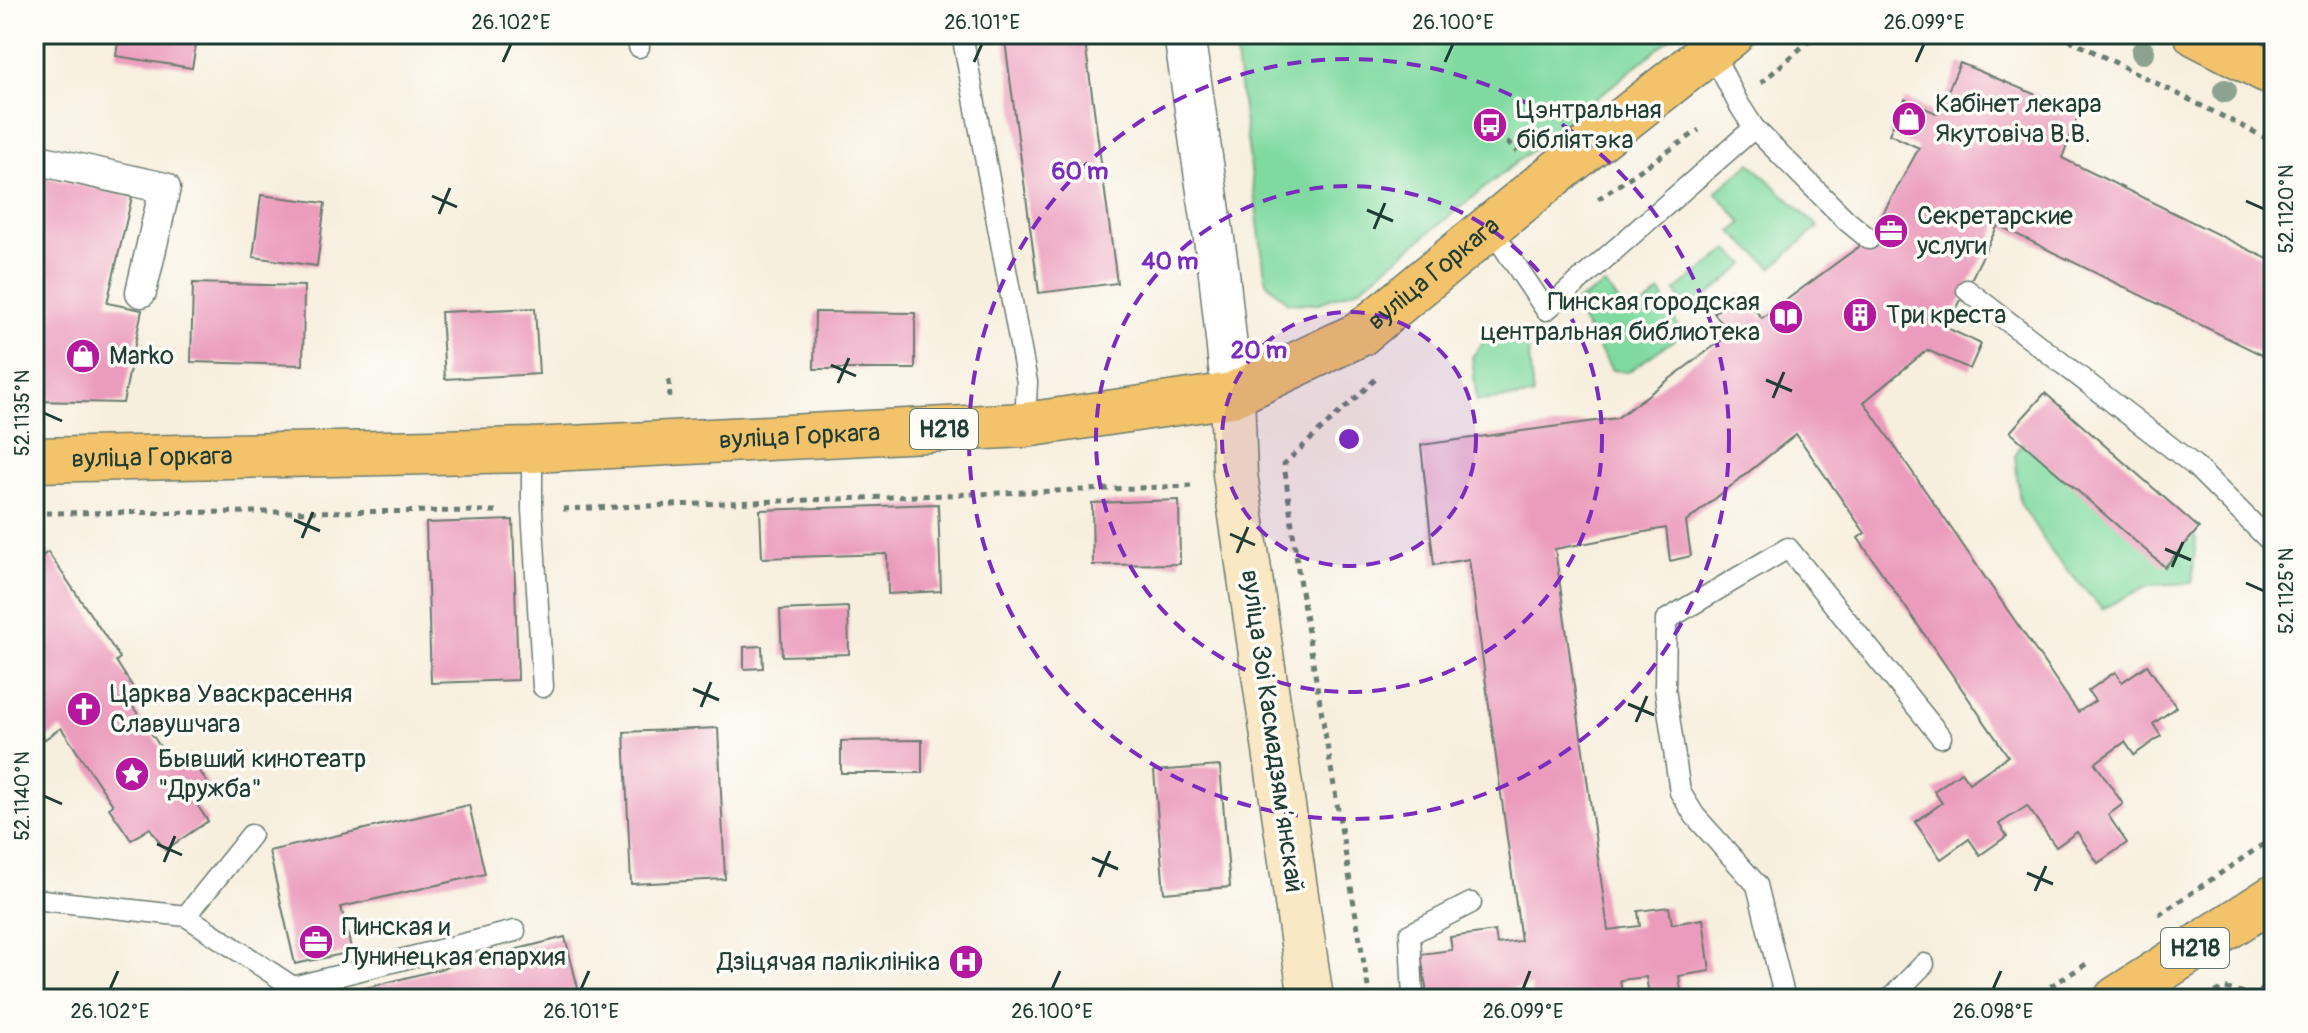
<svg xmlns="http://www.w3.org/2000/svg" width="2308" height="1033" viewBox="0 0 2308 1033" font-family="Pangolin,sans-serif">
  <rect width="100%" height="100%" fill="#fdfcf7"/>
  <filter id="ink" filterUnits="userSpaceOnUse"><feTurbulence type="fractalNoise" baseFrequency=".0125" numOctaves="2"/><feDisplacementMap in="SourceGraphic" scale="16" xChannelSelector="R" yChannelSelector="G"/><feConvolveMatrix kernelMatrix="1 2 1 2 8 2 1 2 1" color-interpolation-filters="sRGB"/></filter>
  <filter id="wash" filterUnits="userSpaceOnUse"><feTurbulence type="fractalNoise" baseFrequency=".006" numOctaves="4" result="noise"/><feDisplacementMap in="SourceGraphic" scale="32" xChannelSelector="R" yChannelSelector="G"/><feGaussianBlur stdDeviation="1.8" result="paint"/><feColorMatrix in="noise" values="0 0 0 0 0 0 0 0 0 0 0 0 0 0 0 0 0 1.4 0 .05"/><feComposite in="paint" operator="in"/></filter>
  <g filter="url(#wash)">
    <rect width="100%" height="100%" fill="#f7efde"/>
    <g fill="#80daa0" stroke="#508c6a" stroke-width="2">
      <path d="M1233,34H1676L1360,288L1316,304L1288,303L1266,282Z"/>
      <path d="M1750,163L1818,227L1772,268L1732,232L1742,223L1716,192Z"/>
      <path d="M1728,250L1746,264L1694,307L1683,302L1675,291Z"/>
      <path d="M1605,285L1631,316L1660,292L1682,334L1628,372L1612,370L1572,304Z"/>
      <path d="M1509,329L1527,337L1533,396L1477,401L1472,357L1483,343Z"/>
      <path d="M2034,419L2161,501L2196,538L2192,583L2149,585L2102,609L2053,554L2020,503L2015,456Z"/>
    </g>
    <g id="blocks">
      <g fill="#eb9cbc">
        <path d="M119,34H198L192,68L116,56Z"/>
        <path d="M1004,34H1084L1117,283L1039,293Z"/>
        <path d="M1960,63L2079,113L2062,158L2274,262V361L1998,225L1947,328L1981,344L1970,369L1927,350L1864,402L2078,712L2095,701L2088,691L2115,672L2122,682L2147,665L2176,707L2153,724L2161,736L2134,755L2125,742L2095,763L2123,804L2108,815L2127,843L2098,863L2077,832L2056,847L2027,806L1999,824L2007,836L1980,855L1969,839L1941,859L1915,822L1942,803L1934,791L1961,772L1969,783L2008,756L1858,538L1865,533L1796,434L1686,522L1691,556L1670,561L1666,528L1555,549L1608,930L1640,926L1638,911L1669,907L1672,924L1703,919L1710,971L1679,976L1681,991L1649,995L1646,977L1620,980L1623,999H1533L1531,986L1502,990L1503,999H1437L1436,994L1427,995L1421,954L1452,950L1450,937L1495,931L1497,944L1521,941L1469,559L1434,565L1421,445L1617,418L1730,334L1714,313L1739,293L1762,318L1869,239L1919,148L1889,134L1905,99L1938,114Z"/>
        <path d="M45,177L132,197L107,303L142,310L123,403L34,401V225Z"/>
        <path d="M261,195L325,203L317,266L253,257Z"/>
        <path d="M193,283L304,286L303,365L191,362Z"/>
        <path d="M535,308L539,374L445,379L441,312Z"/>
        <path d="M815,312L915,313V369H814Z"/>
        <path d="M2045,393L2199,528L2165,567L2010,432Z"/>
        <path d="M1179,500L1180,564L1093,565L1092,503Z"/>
        <path d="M938,504L941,591L888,594L887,554L762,558L760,510Z"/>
        <path d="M513,520L518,680L431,683L426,523Z"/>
        <path d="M48,552L120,658L116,661L134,689L125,695L172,764L188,754L209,785L191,796L208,821L165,850L150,828L131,840L109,808L113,805L61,728L45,739L34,723V562Z"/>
        <path d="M848,607L849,654L782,656L780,610Z"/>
        <path d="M762,646L763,668L744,669V647Z"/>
        <path d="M718,728L725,879L631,884L624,732Z"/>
        <path d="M922,740V773H841V741Z"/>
        <path d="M1220,766L1230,887L1164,893L1154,771Z"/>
        <path d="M469,805L485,874L341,907L352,952L295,964L269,851Z"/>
        <path d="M565,937L578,988L536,999H361L358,990Z"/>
      </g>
    </g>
  </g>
  <g filter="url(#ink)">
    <use href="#blocks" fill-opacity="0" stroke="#6b7b70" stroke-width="2"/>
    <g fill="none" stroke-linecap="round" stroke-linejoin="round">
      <g stroke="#6b7b70" stroke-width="23">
        <g id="service">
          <path d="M638,34L639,47"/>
          <path d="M962,34L1027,382L1025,425"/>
          <path d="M1754,128L1847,221L1869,239"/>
          <path d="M1490,227L1546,310L1754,128L1738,103L1712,52"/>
          <path d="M1967,290L2194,465L2274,545"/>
          <path d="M532,450V510L543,687"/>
          <path d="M34,899L186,916L293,987L515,931"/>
          <path d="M186,916L251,835"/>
          <path d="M1413,999L1410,934L1471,903"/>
          <path d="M1785,999L1757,885L1695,816L1680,792L1665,689L1666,620L1788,548L1941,737"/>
          <path d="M1890,999L1924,964"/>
        </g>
      </g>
      <g stroke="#6b7b70" stroke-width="33">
        <path id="pedestrian" d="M34,159L165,188L141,292"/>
      </g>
      <g stroke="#6b7b70" stroke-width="43">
        <path id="minor" d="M1184,34L1219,273L1232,395"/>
      </g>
      <g stroke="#6b7b70" stroke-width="47">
        <path id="secondary" d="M1232,395L1235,474L1311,999"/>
      </g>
      <g stroke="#6b7b70" stroke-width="47">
        <g id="primary">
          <path d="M2196,34L2274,74"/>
          <path id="s1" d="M34,460L532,450L1025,425L1232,395L1360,334L1546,181L1732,34"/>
          <path d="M2116,999L2274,897"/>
        </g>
      </g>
      <g stroke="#6b7b70" stroke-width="5" stroke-dasharray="6 6" stroke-linecap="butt">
        <path d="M2058,34L2274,142"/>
        <path d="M1917,39L1920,34"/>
        <path d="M1761,83L1817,34"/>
        <path d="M1490,125L1517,152"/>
        <path d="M1598,199L1699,130"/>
        <path d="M669,380L670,403"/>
        <path d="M563,509L1191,486"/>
        <path d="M34,513L501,511"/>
        <path d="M2159,915L2274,837"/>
        <path d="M1370,999L1300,585L1284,464L1379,376"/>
        <path d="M2030,999L2088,963"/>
        <path d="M2205,999L2223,988L2255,995L2274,982"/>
      </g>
      <use href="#service" stroke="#fff" stroke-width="20"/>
      <use href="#pedestrian" stroke="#fff" stroke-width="30"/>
      <use href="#minor" stroke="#fff" stroke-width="40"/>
      <use href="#secondary" stroke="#fae7c3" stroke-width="44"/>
      <use href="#primary" stroke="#f2c36a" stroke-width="44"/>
    </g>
    <g fill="#8da38f">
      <circle cx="2143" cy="52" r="12"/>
      <circle cx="2225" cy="91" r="12"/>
    </g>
  </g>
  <path fill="none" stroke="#1f3d34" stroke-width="3" d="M503,62L511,44M974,62L982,44M1445,62L1453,44M1916,62L1924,44M432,196L457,207M2246,201L2264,209M1367,210L1393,221M439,214L450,188M1374,229L1385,203M831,365L856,376M1766,380L1792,391M838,383L849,358M1773,398L1784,372M44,413L62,421M294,520L320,531M1230,534L1255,545M302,538L313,512M2165,549L2191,560M1237,553L1248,527M2172,567L2183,542M2246,583L2264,591M693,689L719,700M1628,704L1654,715M701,707L711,682M1636,722L1647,696M44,796L62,804M157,844L182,855M1092,858L1118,869M164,862L175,836M2027,873L2053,884M1099,877L1110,851M2035,891L2046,866M110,989L118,971M581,989L589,971M1052,989L1060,971M1523,989L1530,971M1993,989L2001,971"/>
  <circle cx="1349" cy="439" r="127" fill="#7b2cbf" fill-opacity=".12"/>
  <g fill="none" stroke="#7b2cbf" stroke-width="4" stroke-dasharray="14 10">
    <circle cx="1349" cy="439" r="127"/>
    <circle cx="1349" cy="439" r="253"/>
    <circle cx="1349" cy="439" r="380"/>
  </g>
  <defs>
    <g id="shop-disc" transform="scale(1.8)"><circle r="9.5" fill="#b5179e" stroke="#fdfcf7"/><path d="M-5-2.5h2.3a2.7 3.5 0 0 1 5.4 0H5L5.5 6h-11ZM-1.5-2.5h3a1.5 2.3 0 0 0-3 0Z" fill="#fff"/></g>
    <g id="bus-disc" transform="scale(1.8)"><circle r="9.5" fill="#b5179e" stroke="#fdfcf7"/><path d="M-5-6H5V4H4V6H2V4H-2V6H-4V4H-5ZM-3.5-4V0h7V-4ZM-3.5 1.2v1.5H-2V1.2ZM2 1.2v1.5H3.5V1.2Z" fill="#fff"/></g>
    <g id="office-disc" transform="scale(1.8)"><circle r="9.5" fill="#b5179e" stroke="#fdfcf7"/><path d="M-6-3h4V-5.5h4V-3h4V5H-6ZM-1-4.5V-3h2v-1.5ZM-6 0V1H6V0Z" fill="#fff"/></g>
    <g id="building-disc" transform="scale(1.8)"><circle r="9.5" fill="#b5179e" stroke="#fdfcf7"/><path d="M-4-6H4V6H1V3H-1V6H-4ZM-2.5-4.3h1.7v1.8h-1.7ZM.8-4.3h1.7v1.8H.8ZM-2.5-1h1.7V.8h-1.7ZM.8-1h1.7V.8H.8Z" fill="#fff"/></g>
    <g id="library-disc" transform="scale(1.8)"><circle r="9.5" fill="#b5179e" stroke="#fdfcf7"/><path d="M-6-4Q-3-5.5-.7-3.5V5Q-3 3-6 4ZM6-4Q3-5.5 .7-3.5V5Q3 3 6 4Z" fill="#fff"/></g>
    <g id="church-disc" transform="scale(1.8)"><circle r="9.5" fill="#b5179e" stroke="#fdfcf7"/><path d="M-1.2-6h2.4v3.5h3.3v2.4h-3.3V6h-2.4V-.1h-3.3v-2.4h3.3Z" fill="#fff"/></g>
    <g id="sight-disc" transform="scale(1.8)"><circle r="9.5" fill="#b5179e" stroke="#fdfcf7"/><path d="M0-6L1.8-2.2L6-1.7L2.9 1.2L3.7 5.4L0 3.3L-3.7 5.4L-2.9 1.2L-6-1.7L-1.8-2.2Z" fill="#fff"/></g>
    <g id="hospital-disc" transform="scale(1.8)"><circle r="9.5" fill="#b5179e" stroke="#fdfcf7"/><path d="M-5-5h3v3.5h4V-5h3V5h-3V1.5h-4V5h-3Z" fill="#fff"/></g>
  </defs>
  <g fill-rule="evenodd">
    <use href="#shop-disc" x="1909" y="119"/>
    <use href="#bus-disc" x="1490" y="125"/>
    <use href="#office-disc" x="1891" y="231"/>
    <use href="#building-disc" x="1860" y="315"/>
    <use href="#library-disc" x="1786" y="317"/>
    <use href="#shop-disc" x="83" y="356"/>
    <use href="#church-disc" x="84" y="709"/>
    <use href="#sight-disc" x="132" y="774"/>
    <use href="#office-disc" x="316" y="942"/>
    <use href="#hospital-disc" x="966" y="962"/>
  </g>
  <g text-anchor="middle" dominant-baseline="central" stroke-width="7" stroke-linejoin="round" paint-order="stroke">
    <g fill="#fdfcf7" stroke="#62766e" stroke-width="2">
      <rect x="910" y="409" width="68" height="40" rx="6"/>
      <rect x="2161" y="928" width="68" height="40" rx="6"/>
    </g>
    <g font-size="24" font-weight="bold" fill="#1f3d34">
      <text x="944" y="429">Н218</text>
      <text x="2195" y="948">Н218</text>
    </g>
    <g font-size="26" fill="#1f3d34" stroke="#fdfcf7" text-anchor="start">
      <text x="1935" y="104">Кабінет лекара<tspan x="1935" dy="30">Якутовіча В.В.</tspan></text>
      <text x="1516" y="110">Цэнтральная<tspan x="1516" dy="30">бібліятэка</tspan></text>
      <text x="1917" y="216">Секретарские<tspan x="1917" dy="30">услуги</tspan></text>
      <text x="1760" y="302" text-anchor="end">Пинская городская<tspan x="1760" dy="30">центральная библиотека</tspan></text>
      <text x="1886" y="315">Три креста</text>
      <text x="109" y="356">Marko</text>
      <text x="110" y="694">Царква Уваскрасення<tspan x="110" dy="30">Славушчага</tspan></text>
      <text x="158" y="759">Бывший кинотеатр<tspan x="158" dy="30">"Дружба"</tspan></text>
      <text x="342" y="927">Пинская и<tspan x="342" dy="30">Лунинецкая епархия</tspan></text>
      <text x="940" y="962" text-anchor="end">Дзіцячая паліклініка</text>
    </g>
    <g font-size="26" fill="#1f3d34" stroke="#fdfcf7">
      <text stroke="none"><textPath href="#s1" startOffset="1438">вуліца Горкага</textPath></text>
      <text stroke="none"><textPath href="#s1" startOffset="766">вуліца Горкага</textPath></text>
      <text stroke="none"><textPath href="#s1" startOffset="118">вуліца Горкага</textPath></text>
      <text transform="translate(1272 731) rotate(82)">вуліца Зоі Касмадзямʼянскай</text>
    </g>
  </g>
  <circle cx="1349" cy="439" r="12" fill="#7b2cbf" stroke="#fdfcf7" stroke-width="4"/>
  <g font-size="24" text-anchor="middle" font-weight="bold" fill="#7b2cbf" stroke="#fdfcf7" stroke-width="7" stroke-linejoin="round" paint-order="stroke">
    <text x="1080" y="179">60 m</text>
    <text x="1170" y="269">40 m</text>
    <text x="1259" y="358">20 m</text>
  </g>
  <rect width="2308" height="1033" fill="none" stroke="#fdfcf7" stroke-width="88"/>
  <rect x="44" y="44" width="2220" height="945" fill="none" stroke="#1f3d34" stroke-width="3"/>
  <g font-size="20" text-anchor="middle" fill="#1f3d34">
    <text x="511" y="29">26.102°E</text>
    <text x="982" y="29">26.101°E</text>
    <text x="1453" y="29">26.100°E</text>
    <text x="1924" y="29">26.099°E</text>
    <text transform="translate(2286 209) rotate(-90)" y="7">52.1120°N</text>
    <text transform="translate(22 413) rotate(-90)" y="7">52.1135°N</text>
    <text transform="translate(2286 591) rotate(-90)" y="7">52.1125°N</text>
    <text transform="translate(22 796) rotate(-90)" y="7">52.1140°N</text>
    <text x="110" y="1018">26.102°E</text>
    <text x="581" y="1018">26.101°E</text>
    <text x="1052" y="1018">26.100°E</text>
    <text x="1523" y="1018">26.099°E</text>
    <text x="1993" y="1018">26.098°E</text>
  </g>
</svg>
